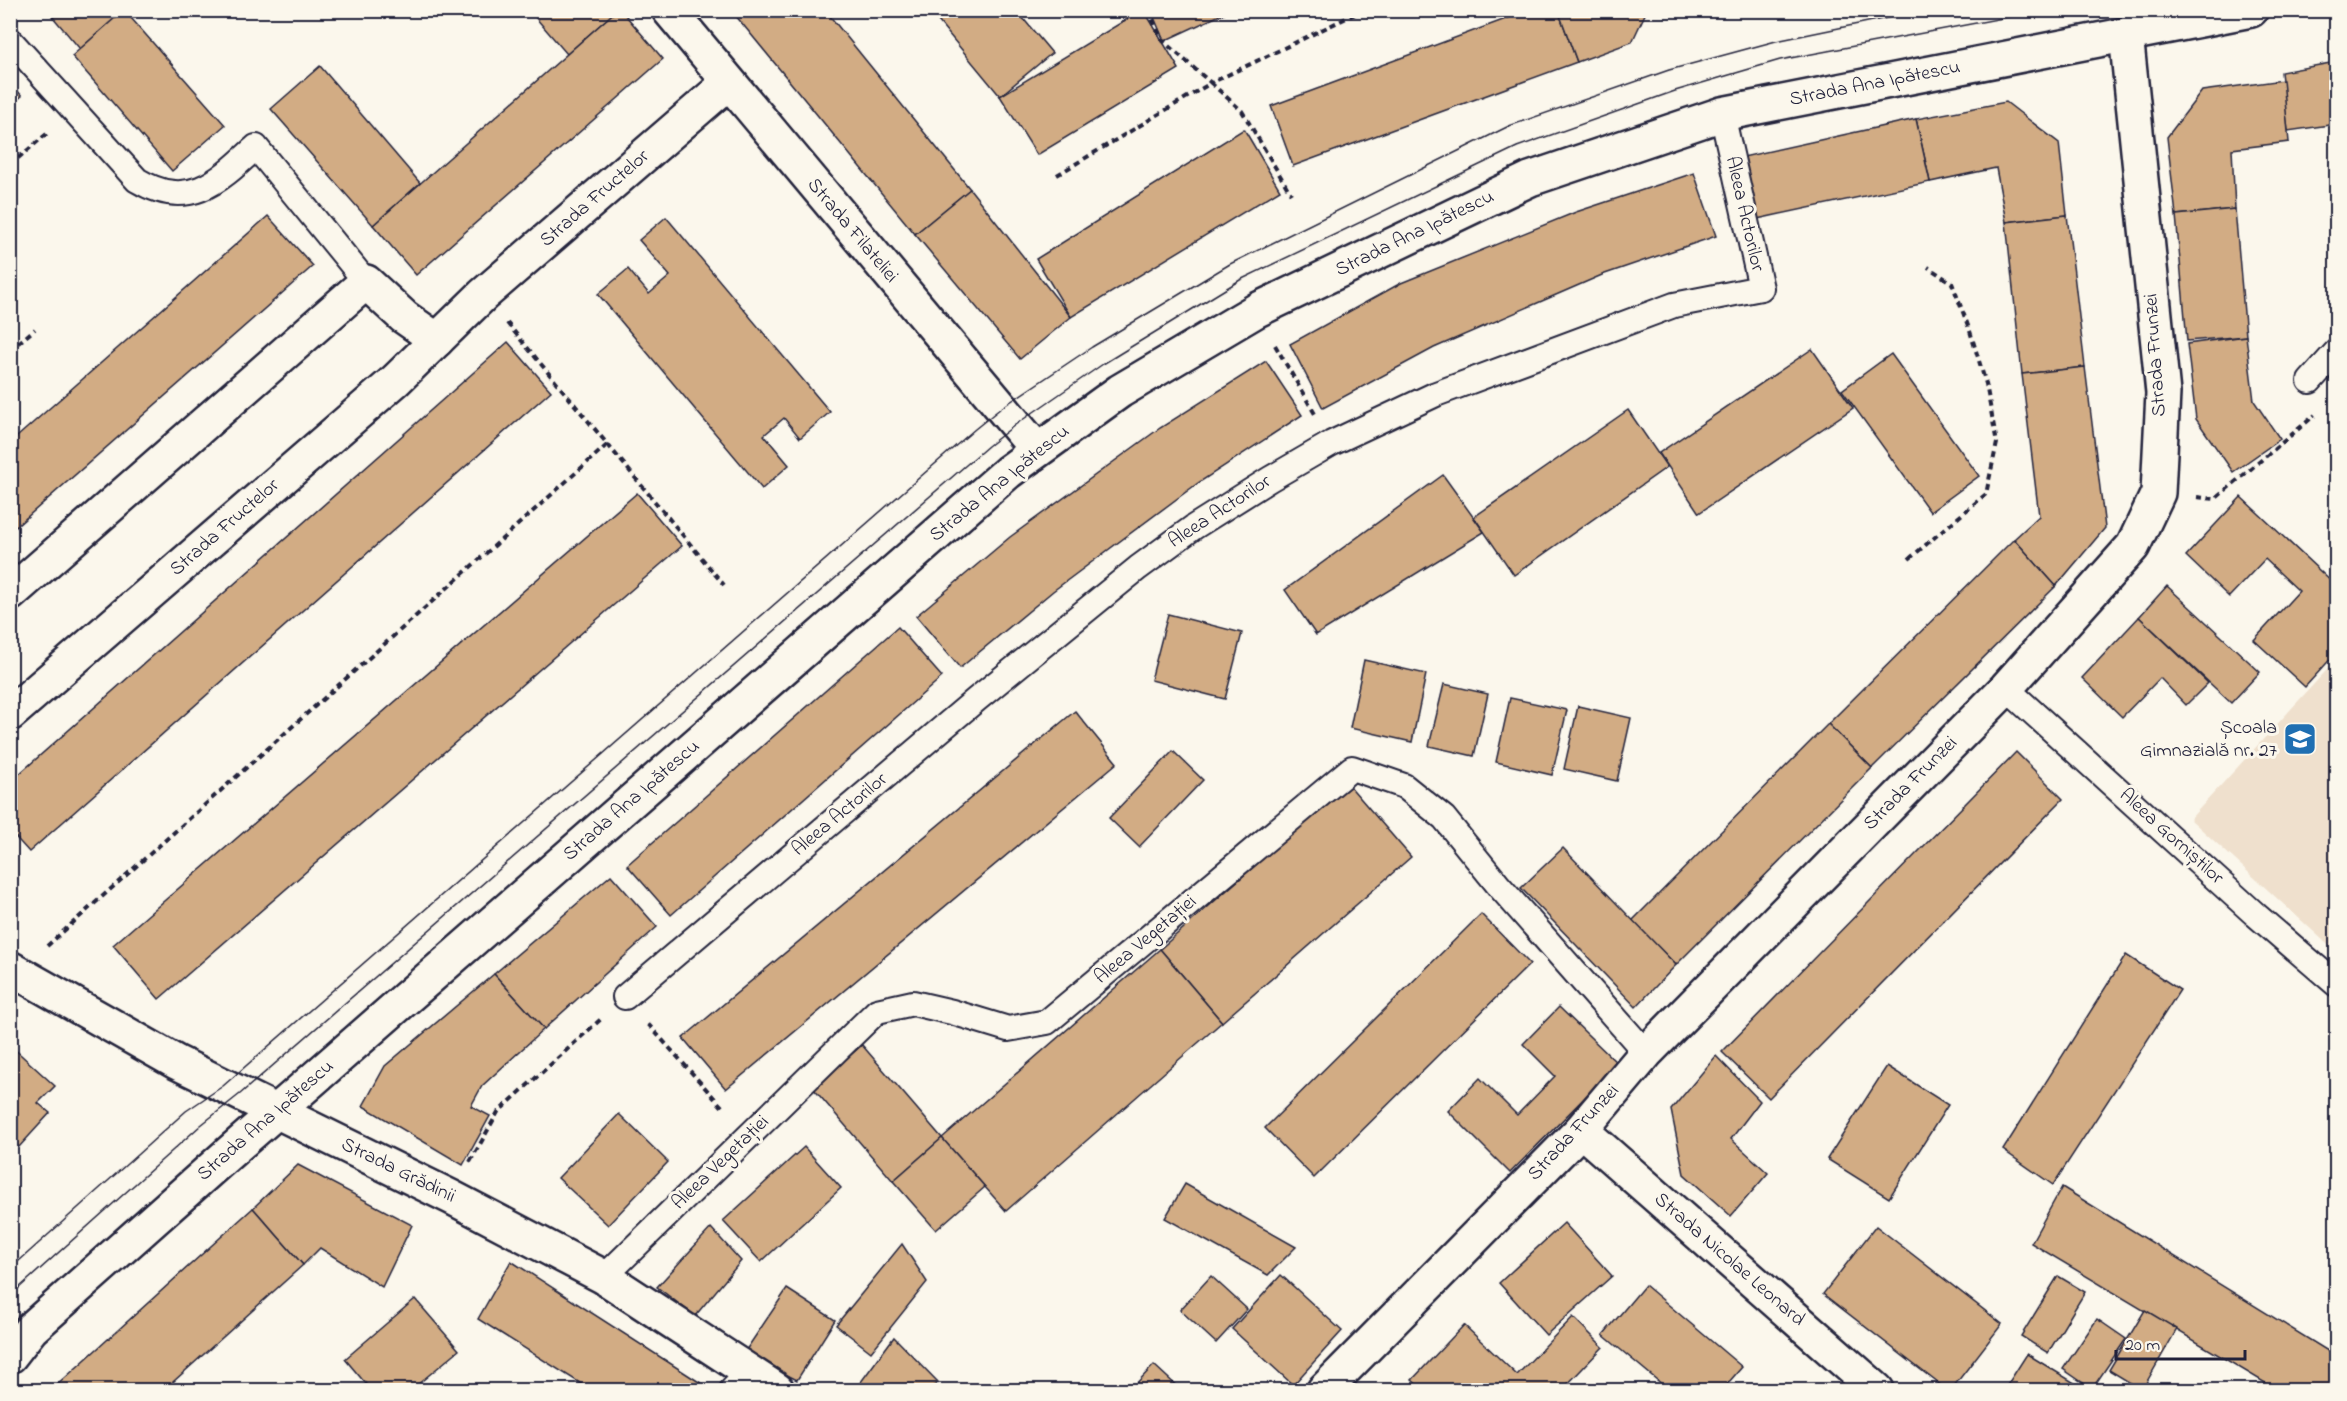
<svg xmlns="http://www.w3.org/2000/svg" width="2347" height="1401" viewBox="0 0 2347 1401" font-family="'Indie Flower',sans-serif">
  <rect width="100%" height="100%" fill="#fbf7ec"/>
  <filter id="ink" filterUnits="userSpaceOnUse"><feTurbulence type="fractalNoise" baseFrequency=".0167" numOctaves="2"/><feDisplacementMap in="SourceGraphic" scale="12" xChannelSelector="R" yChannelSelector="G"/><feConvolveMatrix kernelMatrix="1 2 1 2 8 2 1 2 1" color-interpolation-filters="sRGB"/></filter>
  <g filter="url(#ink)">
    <path fill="#efe0cd" d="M2336,660V952L2190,819Z"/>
    <g fill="#d2ac84" stroke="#22223b" stroke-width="1.5">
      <path d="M47,10H124L80,49Z"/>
      <path d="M124,10L225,125L172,171L72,56Z"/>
      <path d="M529,10H617L567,54Z"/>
      <path d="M617,10H621L663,59L416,275L373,225Z"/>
      <path d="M731,10H825L970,189L915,234Z"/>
      <path d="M929,10H1016L1052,53L1000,96Z"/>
      <path d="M1142,10H1144L1179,69L1037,155L1000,96Z"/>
      <path d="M1151,10H1231L1164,41Z"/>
      <path d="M1530,10H1558L1577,62L1293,166L1271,106Z"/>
      <path d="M1558,10H1647L1632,42L1577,62Z"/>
      <path d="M2336,62V124L2288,131L2281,72Z"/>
      <path d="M320,66L420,183L373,225L271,109Z"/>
      <path d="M2283,80L2289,142L2232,149L2235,209L2176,215L2167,137L2202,91Z"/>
      <path d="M10,82L22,96L10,106Z"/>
      <path d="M2006,102L2059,143L2067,215L2006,222L1996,168L1930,182L1916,119Z"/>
      <path d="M1916,119L1930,182L1757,219L1743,157Z"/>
      <path d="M1244,129L1280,190L1071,317L1036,259Z"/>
      <path d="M1694,173L1716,236L1602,275L1434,348L1323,408L1290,344L1401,283L1576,212Z"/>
      <path d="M970,189L1071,317L1020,359L915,234Z"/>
      <path d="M2235,209L2246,336L2187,341L2176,215Z"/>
      <path d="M2067,215L2085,367L2022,374L2006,222Z"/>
      <path d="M268,216L313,266L10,532V443Z"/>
      <path d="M666,217L830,412L800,438L784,418L764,435L789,465L762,489L598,294L628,269L649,294L670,276L639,240Z"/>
      <path d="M2246,336L2254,401L2280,439L2233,472L2196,419L2187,344Z"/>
      <path d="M508,342L551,391L29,852L10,831V782Z"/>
      <path d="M1812,349L1853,408L1699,513L1659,453Z"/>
      <path d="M1891,354L1979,476L1930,512L1842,390Z"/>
      <path d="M1266,361L1302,415L1198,483L1053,591L960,668L916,616L1010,537L1160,428Z"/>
      <path d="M2085,367L2105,528L2056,586L2014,539L2039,516L2022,374Z"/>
      <path d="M1628,410L1667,467L1514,575L1474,517Z"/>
      <path d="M1443,475L1484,532L1316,635L1285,590Z"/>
      <path d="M637,493L682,546L159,999L113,945Z"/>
      <path d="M2241,497L2336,586V653L2305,687L2254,640L2299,591L2265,559L2229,597L2186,556Z"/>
      <path d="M2014,539L2056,586L1872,768L1828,724Z"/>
      <path d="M2167,586L2260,672L2231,703L2139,617Z"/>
      <path d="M1168,614L1242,633L1225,699L1151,680Z"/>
      <path d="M2139,617L2208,683L2186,705L2160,678L2122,717L2082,678Z"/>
      <path d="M898,627L942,677L671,915L627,865Z"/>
      <path d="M1364,660L1426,674L1412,742L1350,728Z"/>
      <path d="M1444,684L1488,694L1474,756L1429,746Z"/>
      <path d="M1510,698L1567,710L1552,775L1496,762Z"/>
      <path d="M1578,706L1631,718L1617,781L1564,769Z"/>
      <path d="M1075,711L1117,763L726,1089L683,1038Z"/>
      <path d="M1828,724L1872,768L1676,965L1632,921Z"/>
      <path d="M1173,751L1203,780L1139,847L1109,818Z"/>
      <path d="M2016,752L2063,799L1769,1098L1722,1052Z"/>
      <path d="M1348,784L1411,857L1222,1022L1160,949Z"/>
      <path d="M1563,848L1676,965L1636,1007L1521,888Z"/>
      <path d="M611,875L657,927L544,1029L494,974Z"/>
      <path d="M1481,914L1530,964L1314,1178L1265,1128Z"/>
      <path d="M1160,949L1222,1022L1006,1211L942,1138Z"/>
      <path d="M2126,955L2180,990L2053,1185L2003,1150Z"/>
      <path d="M494,974L544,1029L482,1086L471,1106L490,1116L463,1165L363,1106L385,1066Z"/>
      <path d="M1559,1007L1618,1064L1510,1173L1448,1111L1480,1078L1517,1115L1555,1076L1523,1044Z"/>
      <path d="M10,1045L55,1086L38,1103L50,1113L19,1147L10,1139Z"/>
      <path d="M862,1045L942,1138L893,1181L813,1088Z"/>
      <path d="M1716,1056L1760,1101L1731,1139L1768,1173L1731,1216L1684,1174L1671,1110Z"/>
      <path d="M1887,1066L1948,1105L1889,1198L1827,1159Z"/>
      <path d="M619,1114L668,1162L608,1225L558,1178Z"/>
      <path d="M942,1138L985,1187L936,1230L893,1181Z"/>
      <path d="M804,1147L841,1188L761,1262L723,1221Z"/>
      <path d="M298,1165L412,1225L382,1287L320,1248L303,1265L253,1208Z"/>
      <path d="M1185,1184L1296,1247L1268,1275L1165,1218Z"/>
      <path d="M2062,1187L2336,1356V1390H2277L2031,1243Z"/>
      <path d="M253,1208L303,1265L164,1390H58L55,1387Z"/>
      <path d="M1564,1223L1612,1276L1546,1335L1499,1283Z"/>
      <path d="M1876,1226L2002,1324L1951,1390H1947L1823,1294Z"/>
      <path d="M711,1228L741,1261L695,1316L657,1287Z"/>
      <path d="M902,1244L927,1282L871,1352L836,1325Z"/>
      <path d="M511,1261L710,1389L709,1390H591L478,1319Z"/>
      <path d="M1281,1275L1342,1331L1293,1385L1232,1329Z"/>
      <path d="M1211,1276L1247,1309L1216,1343L1180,1310Z"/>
      <path d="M2058,1276L2085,1292L2048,1353L2021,1336Z"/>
      <path d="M1645,1285L1742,1367L1722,1390H1669L1603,1335Z"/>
      <path d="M787,1289L835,1320L797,1380L744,1353Z"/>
      <path d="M415,1299L459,1350L411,1390H371L345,1359Z"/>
      <path d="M2145,1310L2177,1329L2142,1390L2109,1370Z"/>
      <path d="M1573,1317L1603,1347L1562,1390H1423L1412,1380L1464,1325L1517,1375Z"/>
      <path d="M2097,1319L2126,1339L2092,1389L2063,1369Z"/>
      <path d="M894,1337L938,1382L931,1390H855Z"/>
      <path d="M2027,1354L2086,1390H2004Z"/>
      <path d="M1154,1365L1181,1390H1130Z"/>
    </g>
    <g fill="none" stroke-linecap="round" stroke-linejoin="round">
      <g stroke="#22223b" stroke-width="28">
        <g id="lane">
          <path d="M10,40L137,180C189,211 218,182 256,147L366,282"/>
          <path d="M2310,381L2336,352"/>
          <path d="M2006,688L2256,915L2336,984"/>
          <path d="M625,997L977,699L1138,568L1194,527L1270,479L1332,443L1436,394L1674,305L1761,288L1722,114"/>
          <path d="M604,1277L877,1011L913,1003L952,1012L1008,1029L1047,1022L1352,768L1404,786L1444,818L1499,886L1646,1053"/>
          <path d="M732,1390L749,1372"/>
        </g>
      </g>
      <g stroke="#22223b" stroke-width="38">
        <g id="street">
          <path d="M669,10L1037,450"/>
          <path d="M10,594L366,282L404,317L437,340"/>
          <path d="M10,714L396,380L483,295L728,83"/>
          <path d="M10,968L176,1062L451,1197L604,1277L777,1390"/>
          <path d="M1581,1130L1877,1390"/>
          <path d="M1324,1390L1581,1130L1646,1053L2006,688L2133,546L2158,493L2163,393L2126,34"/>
        </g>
      </g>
      <g stroke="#22223b" stroke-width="38">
        <path id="secondary" d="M10,1356L31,1329L229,1153L1008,472L1120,391L1257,310L1530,179L1722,114L2251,10"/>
      </g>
      <g stroke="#22223b" stroke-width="4" stroke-dasharray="6 4.5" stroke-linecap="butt">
        <path d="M1148,10L1163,41L1211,83L1363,10"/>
        <path d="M10,165L49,132"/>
        <path d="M1057,175L1211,83L1242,111L1291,194"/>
        <path d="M507,323L724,585"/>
        <path d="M1275,345L1315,414"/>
        <path d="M10,350L35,329"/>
        <path d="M2197,497L2215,499L2315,415"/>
        <path d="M1909,559L1986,494L1997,443L1986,384L1970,331L1952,283L1928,267"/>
        <path d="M47,946L608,444"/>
        <path d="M648,1024L725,1110"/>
        <path d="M470,1162L498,1112L601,1019"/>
        <path d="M209,1390H212"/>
      </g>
      <use href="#lane" stroke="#fbf7ec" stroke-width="24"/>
      <use href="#street" stroke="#fbf7ec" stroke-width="33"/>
      <use href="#secondary" stroke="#fbf7ec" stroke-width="33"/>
      <g stroke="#22223b" stroke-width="1.5">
        <path d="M10,1269L186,1111L223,1086L975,429L1001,408L1092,347L1230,264L1509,126L1669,70L1776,41L1926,10"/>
        <path d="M10,1296L201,1125L240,1094L988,446L1015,425L1103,364L1240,280L1517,147L1675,91L1780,60L2045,10"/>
      </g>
    </g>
  </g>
  <defs>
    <g id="school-square" transform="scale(1.725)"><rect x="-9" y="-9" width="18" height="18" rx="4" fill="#1f6fb2" stroke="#fbf7ec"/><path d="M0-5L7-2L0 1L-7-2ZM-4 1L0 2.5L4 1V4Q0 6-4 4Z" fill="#fff"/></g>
  </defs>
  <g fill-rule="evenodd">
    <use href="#school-square" x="2300" y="739"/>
  </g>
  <g text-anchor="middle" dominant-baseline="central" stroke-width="6" stroke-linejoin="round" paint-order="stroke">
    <g font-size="20" fill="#22223b" stroke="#fbf7ec">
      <text transform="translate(1875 84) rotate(-11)">Strada Ana Ipătescu</text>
      <text transform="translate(595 199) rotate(-41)">Strada Fructelor</text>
      <text transform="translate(1744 214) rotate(77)">Aleea Actorilor</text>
      <text transform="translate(852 231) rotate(50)">Strada Filateliei</text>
      <text transform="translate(1415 234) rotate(-26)">Strada Ana Ipătescu</text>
      <text transform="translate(2156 355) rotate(-94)">Strada Frunzei</text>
      <text transform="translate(1000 484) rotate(-39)">Strada Ana Ipătescu</text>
      <text transform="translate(1220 512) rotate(-33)">Aleea Actorilor</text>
      <text transform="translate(225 528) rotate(-41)">Strada Fructelor</text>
      <text transform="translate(1911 784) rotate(-45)">Strada Frunzei</text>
      <text transform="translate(632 801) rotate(-41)">Strada Ana Ipătescu</text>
      <text transform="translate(840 815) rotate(-40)">Aleea Actorilor</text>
      <text transform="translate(2171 837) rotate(42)">Aleea Gorniștilor</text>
      <text transform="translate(1146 940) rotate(-40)">Aleea Vegetației</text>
      <text transform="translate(266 1121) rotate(-41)">Strada Ana Ipătescu</text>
      <text transform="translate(1574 1133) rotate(-47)">Strada Frunzei</text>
      <text transform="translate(721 1163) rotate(-44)">Aleea Vegetației</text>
      <text transform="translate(398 1171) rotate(26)">Strada Grădinii</text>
      <text transform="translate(1729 1260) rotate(41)">Strada Nicolae Leonard</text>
    </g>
    <g font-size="20" fill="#22223b" stroke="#fbf7ec" text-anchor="end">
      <text x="2277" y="728">Școala<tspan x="2277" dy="23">Gimnazială nr. 27</tspan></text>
    </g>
  </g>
  <rect width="2347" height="1401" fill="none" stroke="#fbf7ec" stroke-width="36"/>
  <rect x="18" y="18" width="2311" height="1365" fill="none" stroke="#22223b" stroke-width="2" filter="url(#ink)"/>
  <path d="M2116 1350v9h129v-9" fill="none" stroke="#22223b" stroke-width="3"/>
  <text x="2125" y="1350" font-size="18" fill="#22223b" stroke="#fbf7ec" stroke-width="4.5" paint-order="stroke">20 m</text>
</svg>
